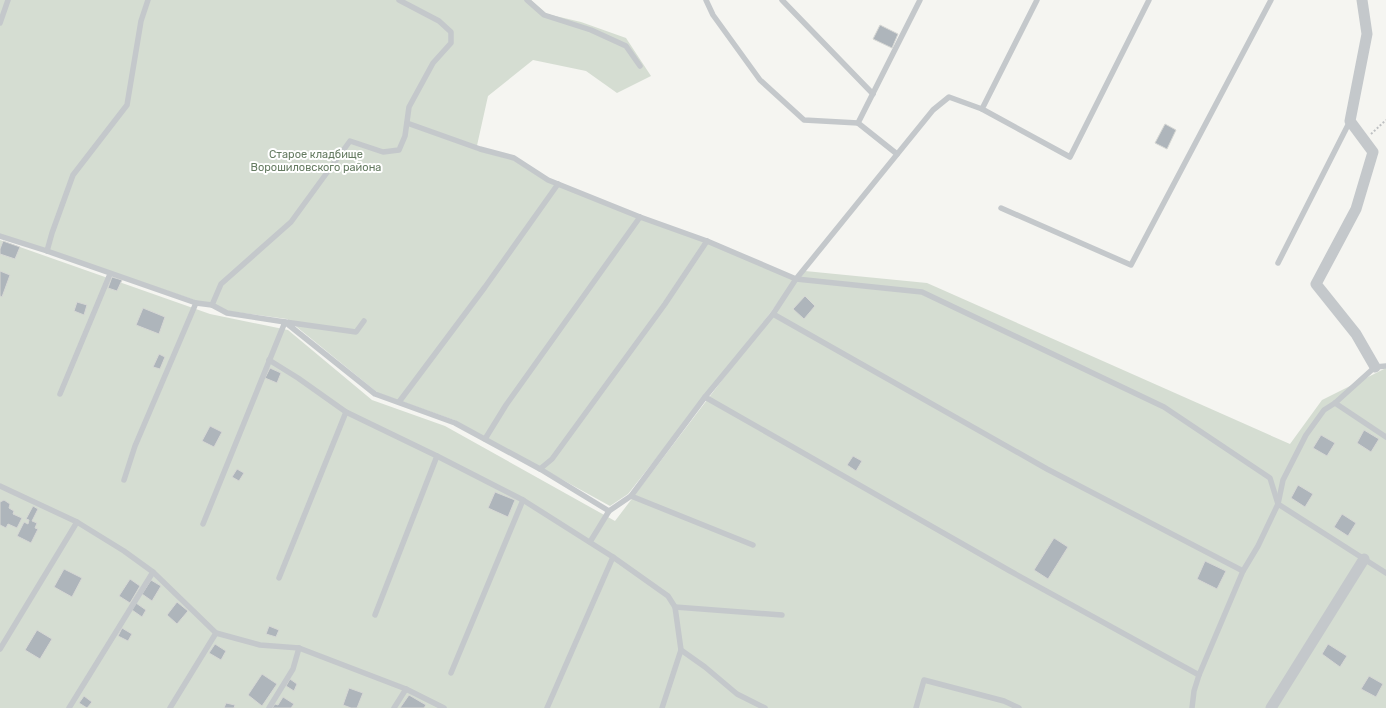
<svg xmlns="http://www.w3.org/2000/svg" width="1386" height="708" viewBox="0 0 1386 708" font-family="Rubik,sans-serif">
  <rect width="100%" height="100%" fill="#f5f5f1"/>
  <g fill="#d5ddd2">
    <path d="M0,0H531L547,14L581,22L626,38L651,76L617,93L586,71L533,60L488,96L476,150L513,160L546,181L704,241L794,280L771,312L628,494L610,506L454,420L378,393L287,319L227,311L0,234Z"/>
    <path d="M0,240L210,314L288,330L372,400L445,426L615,521L805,271L927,283L1290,444L1322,400L1386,368V708H0Z"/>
  </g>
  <g fill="#aeb5bb" stroke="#d6d7d4">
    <path d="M880,25L898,34L892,48L873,39Z"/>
    <path d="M1165,124L1176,130L1167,149L1155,143Z"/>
    <path d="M3,241L20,247L15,259L0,254V249Z"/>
    <path d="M0,271L10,275L2,297L0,296Z"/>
    <path d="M112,277L122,280L117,291L108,288Z"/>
    <path d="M805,296L815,306L804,319L793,309Z"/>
    <path d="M77,302L87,305L84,315L74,311Z"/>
    <path d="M143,308L165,317L159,334L136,325Z"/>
    <path d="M159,354L165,357L160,369L153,367Z"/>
    <path d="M270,368L281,373L277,383L265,378Z"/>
    <path d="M210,426L222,432L214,447L202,441Z"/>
    <path d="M1364,430L1379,439L1371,452L1357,443Z"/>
    <path d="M1321,435L1335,443L1327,456L1313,448Z"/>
    <path d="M853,456L862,461L856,471L847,465Z"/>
    <path d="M237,469L244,473L239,481L232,477Z"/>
    <path d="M1298,485L1313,494L1305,507L1291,498Z"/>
    <path d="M495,492L515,500L508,517L488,508Z"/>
    <path d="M4,500L10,504L9,508L14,511L13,514L22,518L17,528L8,524L6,528L0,525V502Z"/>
    <path d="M33,506L38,509L32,521L37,523L35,528L38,529L31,543L17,536L24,522L28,524L29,520L26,519Z"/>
    <path d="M1342,514L1356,523L1348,536L1334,527Z"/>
    <path d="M1054,538L1068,547L1048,579L1034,570Z"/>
    <path d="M1205,561L1226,571L1217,589L1197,579Z"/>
    <path d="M64,569L82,578L72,597L54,587Z"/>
    <path d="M130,579L140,586L130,603L119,596Z"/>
    <path d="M151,580L161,586L152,601L142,594Z"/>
    <path d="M177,602L188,611L177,624L167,615Z"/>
    <path d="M136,603L146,610L142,617L132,610Z"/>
    <path d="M269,626L279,630L276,637L266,634Z"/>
    <path d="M122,628L132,634L128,641L118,636Z"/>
    <path d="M37,630L52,639L40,659L25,650Z"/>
    <path d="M215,644L226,651L221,660L209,653Z"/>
    <path d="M1328,644L1347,656L1340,667L1322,654Z"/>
    <path d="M262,674L277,684L262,706L248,695Z"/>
    <path d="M1369,676L1383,684L1376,697L1361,689Z"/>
    <path d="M290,679L297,684L294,691L286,686Z"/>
    <path d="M349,688L363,693L357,708H351L343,705Z"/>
    <path d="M409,695L426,705L424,708H400Z"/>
    <path d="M84,696L92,702L87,708L79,703Z"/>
    <path d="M283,697L294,704L291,708H272L275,704L278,705Z"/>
    <path d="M226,703L235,705L234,708H224Z"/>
  </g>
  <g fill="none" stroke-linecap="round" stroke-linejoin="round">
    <path stroke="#bec0c2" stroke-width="2" stroke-dasharray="2 2" stroke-linecap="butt" d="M1371,134L1386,120"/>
    <g stroke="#c4c8cb" stroke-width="5.5">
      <path d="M527,0L544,15L591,30L626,46L640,66"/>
      <path d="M706,0L713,15L760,80L804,120L858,123"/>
      <path d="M782,0L873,94"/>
      <path d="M1037,0L982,109L1070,157L1149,0"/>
      <path d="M0,23L8,0"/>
      <path d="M407,123L480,149L514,158L548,180L640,217L707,241L796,279L922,292L1164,407L1270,478L1278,504L1386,573"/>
      <path d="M897,154L858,123L920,0"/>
      <path d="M1001,208L1131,265L1271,0"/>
      <path d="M0,236L47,251L196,303L212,305L227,313L285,322L203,524"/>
      <path d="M47,251L52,233L73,175L127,105L141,21L148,0"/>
      <path d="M1278,263L1350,121"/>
      <path d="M212,305L221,284L291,222L350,141L383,152L399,150L405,136L409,107L433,63L451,43V32L439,21L399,0"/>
      <path d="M773,314L1047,469L1243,571"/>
      <path d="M364,321L356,332L285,322L375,394L455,423L540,469L609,511"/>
      <path d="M269,360L298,378L346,412L437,456L523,500L613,557L668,596L675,607L681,650L705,667L737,694L765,708"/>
      <path d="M60,394L110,274"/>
      <path d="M705,397L1010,571L1199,675"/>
      <path d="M399,402L485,287L558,184"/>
      <path d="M1335,403L1386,437"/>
      <path d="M485,439L506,405L640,217"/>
      <path d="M540,469L552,459L665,304L707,241"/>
      <path d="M124,480L135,446L196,303"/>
      <path d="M0,486L77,522L124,551L153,572L216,633L260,645L299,648L406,689L444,708"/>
      <path d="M631,496L753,545"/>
      <path d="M590,542L609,511L631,496L705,397L773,314L796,279L933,110L949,97L982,109"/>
      <path d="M279,578L346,412"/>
      <path d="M675,607L782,615"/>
      <path d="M375,615L437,456"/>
      <path d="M0,649L77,522"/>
      <path d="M451,673L523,500"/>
      <path d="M69,708L153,572"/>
      <path d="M170,708L216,633"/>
      <path d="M269,708L293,669L299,648"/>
      <path d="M394,708L406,689"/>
      <path d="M547,708L613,557"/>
      <path d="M662,708L681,650"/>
      <path d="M916,708L924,680L1004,701L1019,708"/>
      <path d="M1192,708L1194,691L1199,675L1243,571L1258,546L1278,504L1283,480L1306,435L1324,410L1335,403L1375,367L1386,366"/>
    </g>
    <g stroke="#c4c8cb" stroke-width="11">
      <path d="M1362,0L1367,34L1350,121L1373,152L1356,209L1316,284L1356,334L1375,367"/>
      <path d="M1271,708L1364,559"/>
    </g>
  </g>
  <g text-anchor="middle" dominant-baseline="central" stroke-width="4" stroke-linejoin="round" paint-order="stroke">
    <g font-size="11" fill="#657b61" stroke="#fff">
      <text x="316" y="154">Старое кладбище<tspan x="316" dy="13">Ворошиловского района</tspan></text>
    </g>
  </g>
</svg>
